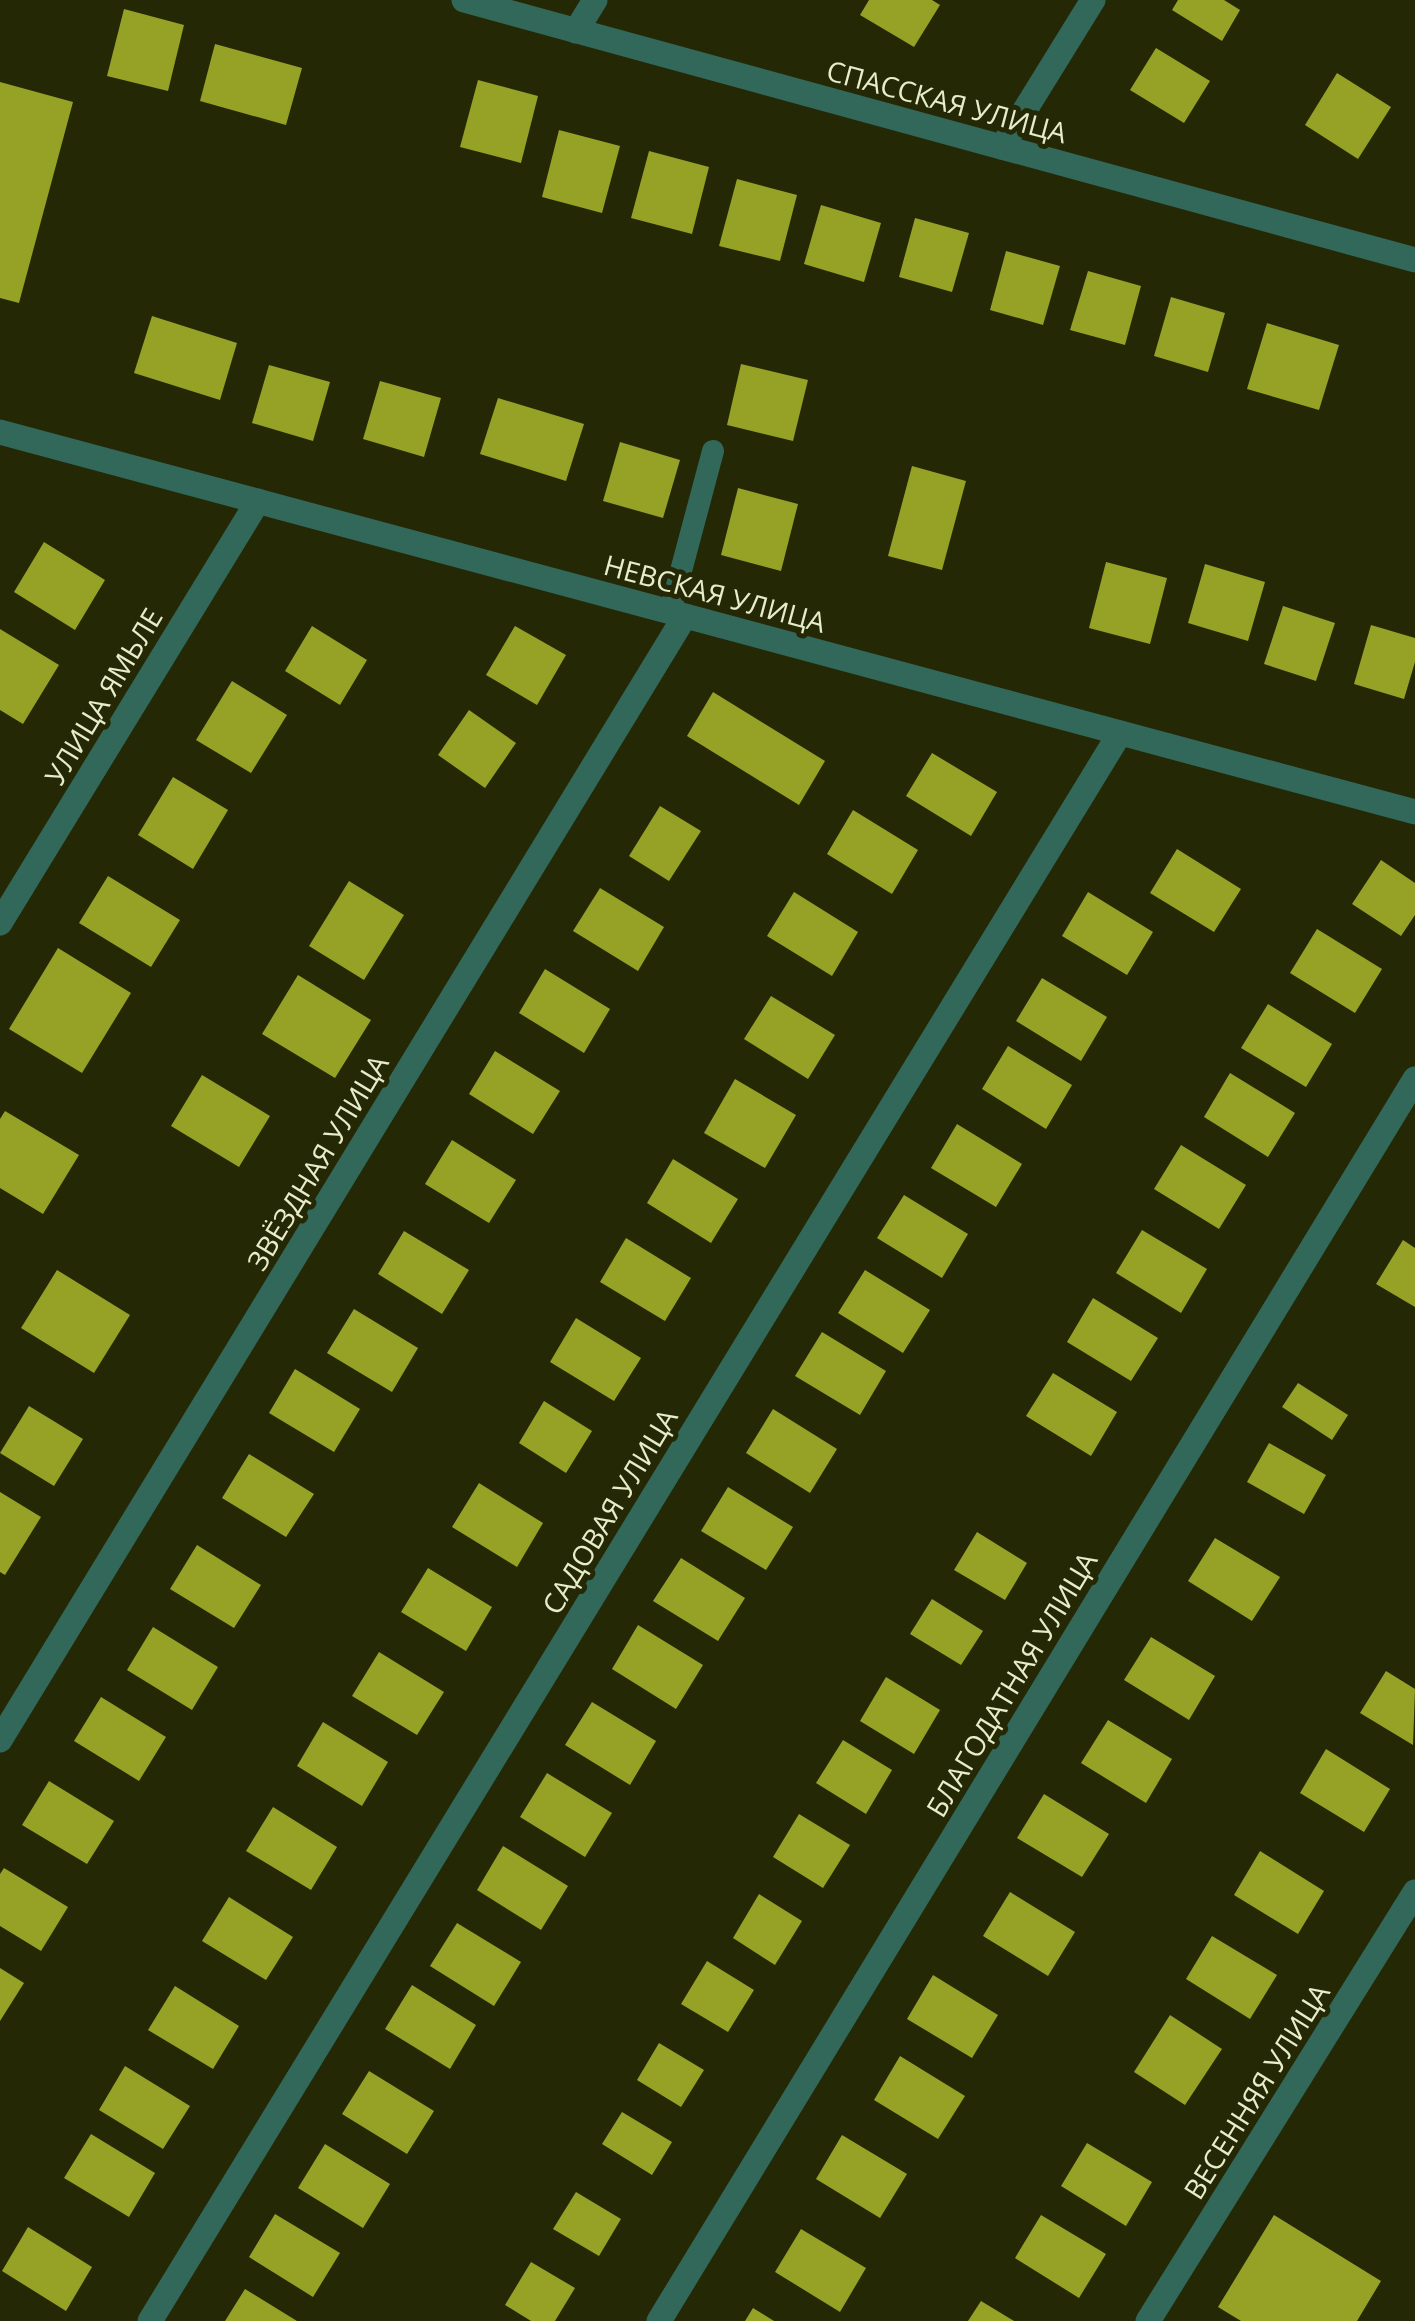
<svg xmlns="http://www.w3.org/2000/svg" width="1415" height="2321" viewBox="0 0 1415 2321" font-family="'Open Sans',sans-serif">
  <rect width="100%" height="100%" fill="#252805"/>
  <g fill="#96a226">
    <path d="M869,0H932L940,5L914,47L860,15Z"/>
    <path d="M1178,0H1224L1240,10L1222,41L1172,10Z"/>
    <path d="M124,9L184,25L168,91L107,76Z"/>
    <path d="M215,44L302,68L286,125L200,101Z"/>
    <path d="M1156,48L1210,81L1184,123L1130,90Z"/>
    <path d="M1337,73L1391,107L1358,159L1305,125Z"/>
    <path d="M478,80L538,96L521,163L460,147Z"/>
    <path d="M0,82L73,102L19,303L0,298Z"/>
    <path d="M559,130L620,146L602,213L542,197Z"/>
    <path d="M649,151L709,167L692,234L631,218Z"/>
    <path d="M737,179L797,195L780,261L719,246Z"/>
    <path d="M821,205L881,223L864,282L804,264Z"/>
    <path d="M915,218L969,233L952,292L899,277Z"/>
    <path d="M1006,251L1060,266L1043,325L990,310Z"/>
    <path d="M1088,271L1141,286L1125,345L1070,330Z"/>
    <path d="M1171,297L1225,313L1208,372L1154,356Z"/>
    <path d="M152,316L237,343L220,400L134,373Z"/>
    <path d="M1267,323L1339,345L1319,410L1247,389Z"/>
    <path d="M741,364L808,380L793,441L727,425Z"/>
    <path d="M269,365L330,382L313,441L252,423Z"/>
    <path d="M380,381L441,398L424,457L363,439Z"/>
    <path d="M498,398L584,424L566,481L480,454Z"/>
    <path d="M620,442L680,460L663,518L603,501Z"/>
    <path d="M912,466L966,481L942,570L888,556Z"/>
    <path d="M738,488L798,504L781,571L721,555Z"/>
    <path d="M44,542L105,580L75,630L14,592Z"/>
    <path d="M1106,562L1167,578L1150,644L1089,628Z"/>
    <path d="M1205,564L1265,582L1248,641L1188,623Z"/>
    <path d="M1283,606L1335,623L1316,681L1264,664Z"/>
    <path d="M1371,625L1415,638V662L1404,699L1354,684Z"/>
    <path d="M312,626L367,660L340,705L285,671Z"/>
    <path d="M515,626L566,655L537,705L486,675Z"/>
    <path d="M0,629L59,665L23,724L0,710Z"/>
    <path d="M232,681L287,715L251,773L196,740Z"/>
    <path d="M713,692L825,761L799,805L687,736Z"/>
    <path d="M469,710L516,743L485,788L438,755Z"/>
    <path d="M932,753L997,792L971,836L906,796Z"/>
    <path d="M173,777L228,810L193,869L138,835Z"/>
    <path d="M660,806L701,831L669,881L629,856Z"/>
    <path d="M853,810L918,850L892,894L827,854Z"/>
    <path d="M1177,849L1241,889L1214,932L1150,893Z"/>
    <path d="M1381,860L1415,883V915L1401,936L1352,904Z"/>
    <path d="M108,876L180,920L151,967L79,923Z"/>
    <path d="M349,881L404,915L364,980L309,946Z"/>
    <path d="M600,888L664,927L638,971L573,931Z"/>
    <path d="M794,892L858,932L832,976L767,936Z"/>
    <path d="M1088,892L1153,932L1127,975L1062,936Z"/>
    <path d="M1317,929L1382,969L1355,1013L1290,973Z"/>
    <path d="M58,948L131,993L82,1073L9,1029Z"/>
    <path d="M545,969L610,1009L584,1053L519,1013Z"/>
    <path d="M298,975L371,1020L335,1078L262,1034Z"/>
    <path d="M1042,978L1107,1017L1081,1061L1016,1021Z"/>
    <path d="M771,996L835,1035L808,1079L744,1039Z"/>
    <path d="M1268,1004L1332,1044L1306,1087L1241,1048Z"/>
    <path d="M1008,1046L1072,1085L1046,1129L982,1089Z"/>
    <path d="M495,1051L560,1091L533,1134L469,1094Z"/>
    <path d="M1230,1073L1295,1113L1268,1157L1204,1117Z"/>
    <path d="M202,1075L270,1116L239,1167L171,1126Z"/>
    <path d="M735,1079L796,1115L765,1168L704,1133Z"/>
    <path d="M5,1111L79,1155L43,1214L0,1188V1119Z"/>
    <path d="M957,1124L1022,1164L996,1207L931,1168Z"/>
    <path d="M452,1140L516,1180L489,1223L425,1184Z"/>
    <path d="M1181,1145L1246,1185L1219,1229L1154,1189Z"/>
    <path d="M673,1159L738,1199L711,1243L647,1203Z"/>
    <path d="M904,1195L968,1234L942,1278L877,1238Z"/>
    <path d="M1142,1230L1207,1269L1181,1313L1116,1273Z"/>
    <path d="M404,1231L469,1270L442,1314L378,1274Z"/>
    <path d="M626,1238L691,1278L665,1321L600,1282Z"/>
    <path d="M1403,1240L1415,1248V1307L1376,1284Z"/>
    <path d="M57,1270L130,1315L94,1373L21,1328Z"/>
    <path d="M865,1270L930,1310L903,1353L838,1313Z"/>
    <path d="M1093,1298L1158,1338L1131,1381L1067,1342Z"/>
    <path d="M354,1309L418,1348L392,1392L327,1353Z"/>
    <path d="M576,1318L641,1358L614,1401L550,1362Z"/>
    <path d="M822,1332L886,1371L860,1415L795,1376Z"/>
    <path d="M295,1369L360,1409L334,1452L269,1413Z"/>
    <path d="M1053,1373L1117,1412L1091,1456L1026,1416Z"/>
    <path d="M1298,1383L1348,1415L1332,1440L1282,1407Z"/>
    <path d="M544,1401L592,1431L566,1473L519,1443Z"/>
    <path d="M29,1406L83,1439L54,1486L0,1453Z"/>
    <path d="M773,1409L837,1449L810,1493L746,1453Z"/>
    <path d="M1269,1443L1326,1475L1304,1514L1247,1482Z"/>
    <path d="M249,1454L314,1494L286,1537L222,1498Z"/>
    <path d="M479,1483L543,1523L517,1567L452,1527Z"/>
    <path d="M728,1487L793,1527L766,1570L701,1531Z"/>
    <path d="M0,1492L41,1517L5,1575L0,1572Z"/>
    <path d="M977,1532L1027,1563L1005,1600L954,1570Z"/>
    <path d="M1215,1538L1280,1577L1252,1621L1188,1581Z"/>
    <path d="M197,1545L261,1585L234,1628L170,1589Z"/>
    <path d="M681,1558L745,1598L718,1641L653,1601Z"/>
    <path d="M428,1568L492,1607L466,1651L401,1612Z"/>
    <path d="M932,1599L983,1631L961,1665L910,1634Z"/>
    <path d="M638,1625L703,1665L676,1709L612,1669Z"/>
    <path d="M153,1627L218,1667L192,1710L127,1670Z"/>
    <path d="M1151,1637L1215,1676L1189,1720L1124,1680Z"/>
    <path d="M379,1652L444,1692L417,1735L352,1696Z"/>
    <path d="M1386,1671L1415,1689L1413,1745L1360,1713Z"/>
    <path d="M886,1677L940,1710L914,1754L860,1721Z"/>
    <path d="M101,1697L166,1737L139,1781L74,1741Z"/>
    <path d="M592,1702L656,1741L630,1785L565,1745Z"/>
    <path d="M1108,1720L1172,1759L1146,1803L1081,1763Z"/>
    <path d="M323,1722L388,1762L362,1806L297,1766Z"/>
    <path d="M843,1740L892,1770L866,1814L816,1783Z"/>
    <path d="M1326,1749L1390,1789L1364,1832L1300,1793Z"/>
    <path d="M547,1773L612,1813L585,1857L520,1817Z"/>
    <path d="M49,1781L114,1821L87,1864L22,1825Z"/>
    <path d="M1044,1794L1109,1834L1082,1877L1017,1838Z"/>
    <path d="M273,1807L337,1847L311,1890L246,1851Z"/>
    <path d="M799,1814L850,1845L823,1888L773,1857Z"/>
    <path d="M503,1846L568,1886L541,1930L477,1890Z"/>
    <path d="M1260,1851L1324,1891L1298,1934L1234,1895Z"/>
    <path d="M4,1868L68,1907L41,1951L0,1926V1874Z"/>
    <path d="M1010,1892L1075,1932L1048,1976L983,1936Z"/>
    <path d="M759,1894L802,1921L775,1965L733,1938Z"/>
    <path d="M229,1897L293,1937L266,1980L202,1941Z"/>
    <path d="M457,1923L521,1962L494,2006L430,1966Z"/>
    <path d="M1212,1936L1277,1975L1250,2019L1186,1979Z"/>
    <path d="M707,1961L754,1990L728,2032L681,2004Z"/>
    <path d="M0,1968L24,1983L0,2021Z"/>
    <path d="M933,1975L998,2015L972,2058L907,2019Z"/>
    <path d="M412,1985L476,2025L450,2069L385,2029Z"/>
    <path d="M175,1986L239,2026L213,2069L148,2030Z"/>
    <path d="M1170,2015L1222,2049L1185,2105L1134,2072Z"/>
    <path d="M659,2043L704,2070L681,2107L637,2080Z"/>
    <path d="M900,2056L965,2096L938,2139L874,2100Z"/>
    <path d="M125,2066L190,2106L163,2149L99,2110Z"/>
    <path d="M369,2071L434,2111L407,2154L342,2114Z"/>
    <path d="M622,2112L672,2142L652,2175L602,2144Z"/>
    <path d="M91,2134L155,2173L129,2217L64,2178Z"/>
    <path d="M842,2135L907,2174L880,2218L816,2179Z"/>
    <path d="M1087,2143L1152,2182L1126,2226L1061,2186Z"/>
    <path d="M325,2144L390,2184L363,2228L298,2188Z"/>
    <path d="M576,2192L621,2219L599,2256L553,2229Z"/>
    <path d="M275,2214L340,2253L313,2297L249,2257Z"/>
    <path d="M1041,2215L1106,2254L1079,2298L1015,2258Z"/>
    <path d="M1274,2215L1381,2281L1357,2321H1241L1218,2307Z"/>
    <path d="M28,2227L92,2267L66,2311L2,2271Z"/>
    <path d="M801,2229L866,2268L840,2312L775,2272Z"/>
    <path d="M531,2262L575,2288L555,2321H531L505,2305Z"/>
    <path d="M245,2289L297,2321H225Z"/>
    <path d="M981,2301L1014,2321H968Z"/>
    <path d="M753,2308L774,2321H745Z"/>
  </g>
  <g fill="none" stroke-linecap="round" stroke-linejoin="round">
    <path stroke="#31685a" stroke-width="22" d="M670,612L713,451"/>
    <g stroke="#31685a" stroke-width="25">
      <path d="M464,0L1415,260"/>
      <path d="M576,31L595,0"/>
      <path d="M1002,147L1093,0"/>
      <path d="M0,432L1415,812"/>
      <path d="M0,923L258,501"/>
      <path d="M0,1740L685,616"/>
      <path d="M150,2321L1120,733"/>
      <path d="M659,2321L1415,1079"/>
      <path d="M1148,2321L1415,1892"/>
    </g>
  </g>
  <g text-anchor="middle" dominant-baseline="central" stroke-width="10" stroke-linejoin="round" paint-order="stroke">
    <g font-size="28" fill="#e7ecca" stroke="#252805">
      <text transform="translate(947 101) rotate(15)">СПАССКАЯ УЛИЦА</text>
      <text transform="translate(715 593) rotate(15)">НЕВСКАЯ УЛИЦА</text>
      <text transform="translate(103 696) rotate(-59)">УЛИЦА ЯМЬЛЕ</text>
      <text transform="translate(317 1162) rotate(-59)">ЗВЁЗДНАЯ УЛИЦА</text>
      <text transform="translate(609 1511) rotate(-59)">САДОВАЯ УЛИЦА</text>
      <text transform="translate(1011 1684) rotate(-59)">БЛАГОДАТНАЯ УЛИЦА</text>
      <text transform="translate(1256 2091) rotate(-58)">ВЕСЕННЯЯ УЛИЦА</text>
    </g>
  </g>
</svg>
